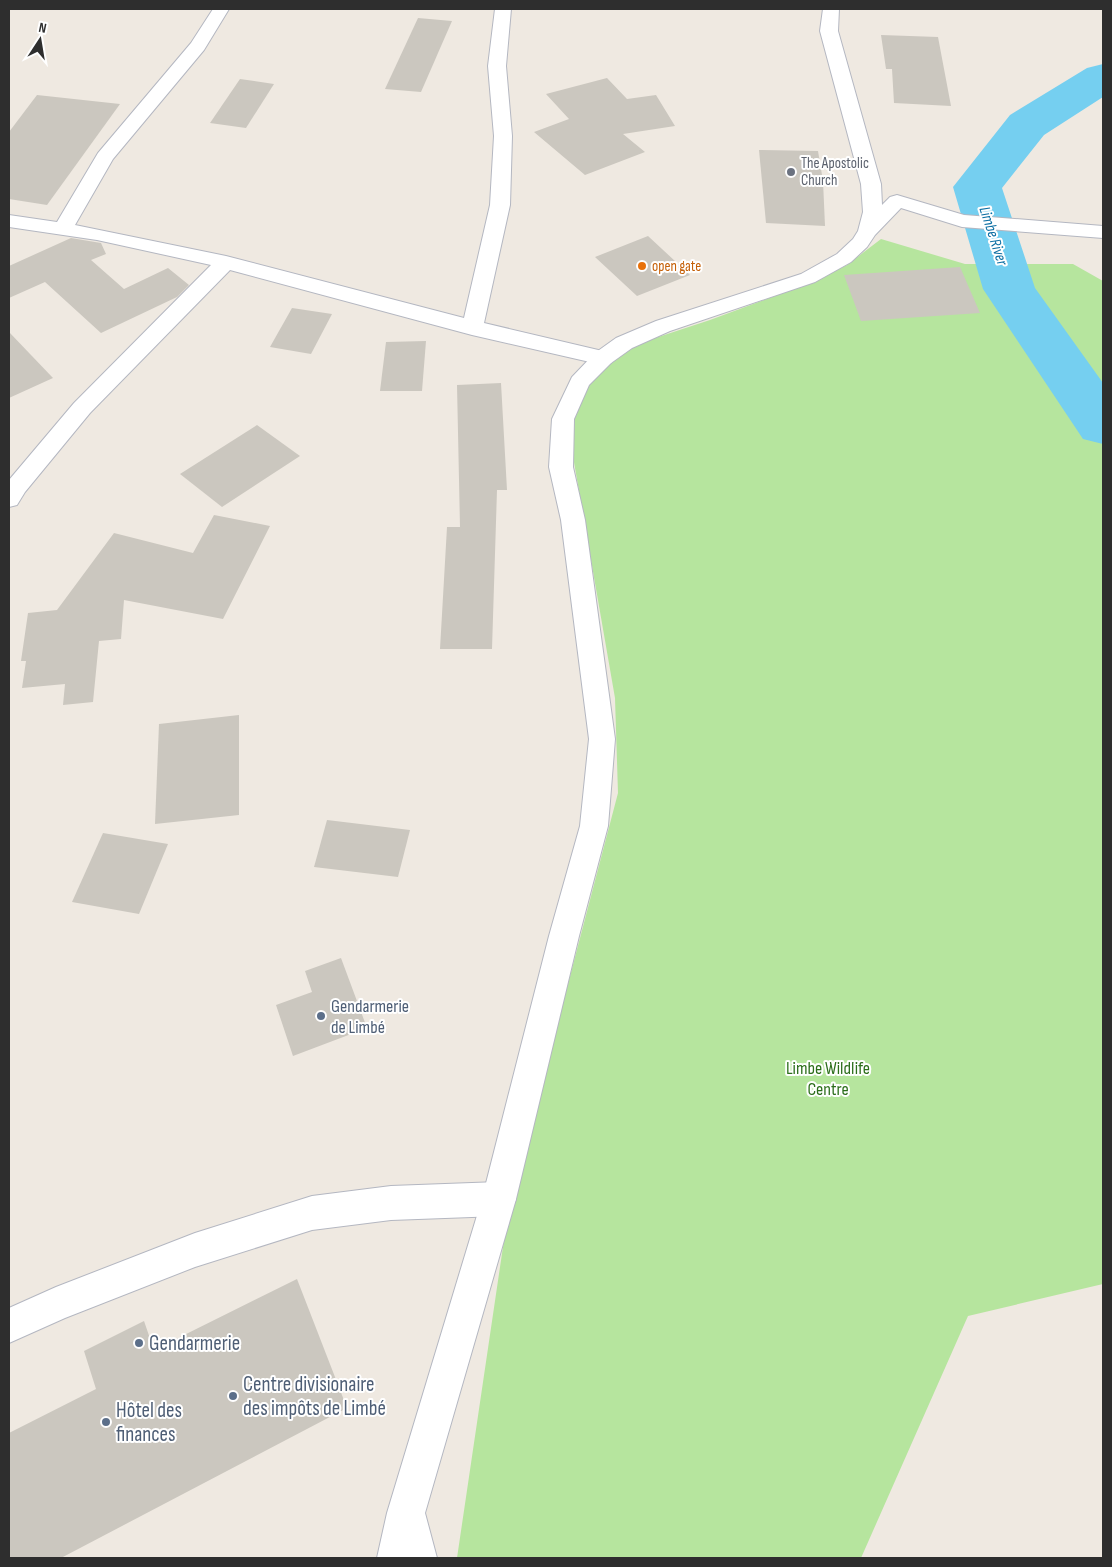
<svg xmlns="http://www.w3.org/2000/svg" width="1112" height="1567" viewBox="0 0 1112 1567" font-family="'Sofia Sans Condensed',sans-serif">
  <rect width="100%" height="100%" fill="#efe9e1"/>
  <path fill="#b6e59e" d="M881,239L965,264H1073L1103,281V1284L968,1316L861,1558H457L508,1213L618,793L615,698L567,422L584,383L606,362L640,343L710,320L812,282L847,265Z"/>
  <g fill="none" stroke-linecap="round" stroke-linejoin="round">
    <path fill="#75cff0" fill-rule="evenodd" d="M1103,64V97L1044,135L1002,188L1035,288L1103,383V444L1083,439L983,289L953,187L1010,115L1087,68Z"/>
  </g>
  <g fill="#cbc7bf">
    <path d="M418,18L452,21L421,92L385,89Z"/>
    <path d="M881,35L938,37L951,106L894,103L892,69H886Z"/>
    <path d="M607,78L627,99L656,95L675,126L623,134L645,152L585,175L534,132L569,119L546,94Z"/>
    <path d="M240,79L274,84L246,128L210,123Z"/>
    <path d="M37,95L120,104L47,205L9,199V132Z"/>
    <path d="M759,150L818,151L823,181L825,226L766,223Z"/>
    <path d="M648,236L690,275L637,296L595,257Z"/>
    <path d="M71,238L101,243L106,254L91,260L124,289L168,268L189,285L177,297L101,333L45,282L9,298V266Z"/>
    <path d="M960,267L980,313L861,321L844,275Z"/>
    <path d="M292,308L332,314L311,354L270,347Z"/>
    <path d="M9,332L53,378L9,398Z"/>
    <path d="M426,341L422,391H380L386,342Z"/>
    <path d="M501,383L507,490H497L492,649H440L447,527H460L457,385Z"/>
    <path d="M257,425L300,456L222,507L180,474Z"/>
    <path d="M214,515L270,526L223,619L124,600L121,639L99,641L93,702L63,705L65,684L22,688L26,661H21L28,613L57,610L114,533L193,553Z"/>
    <path d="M239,715V815L155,824L159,724Z"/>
    <path d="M327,820L410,830L398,877L314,867Z"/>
    <path d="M103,833L168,844L139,914L72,902Z"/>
    <path d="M341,958L367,1028L293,1056L276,1005L312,992L305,971Z"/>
    <path d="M297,1279L347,1408L61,1558H9V1433L96,1389L84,1351L144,1321L154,1350Z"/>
  </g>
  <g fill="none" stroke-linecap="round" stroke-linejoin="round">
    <g stroke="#b4b7c1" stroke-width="2">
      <g id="street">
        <path d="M213,9H229L204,50L113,159L75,225L226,256L464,318L490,205L494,136L488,66L495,9H511L506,66L512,136L510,205L484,323L611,353L614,358L611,363L603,365L472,335L230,270L90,413L25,492L17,505L9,507V480L74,403L211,265L97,240L9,227V215L57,222L98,153L191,43Z"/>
        <path d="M499,1182L511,1187L516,1199L511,1211L499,1216L391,1220L312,1230L195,1267L65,1318L9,1343V1308L56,1287L195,1233L312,1196L391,1186Z"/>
      </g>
    </g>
    <g stroke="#b4b7c1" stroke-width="2">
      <path id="secondary" d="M823,9H839L838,31L881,184L882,205L890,197L897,195L964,215L1103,226V238L962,227L901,208L875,235L867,247L851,262L815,282L670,331L632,348L611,363L589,385L574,419L573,467L585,520L615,739L608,826L579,936L516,1199L425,1513L437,1558H377L387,1513L482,1199L549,936L580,826L589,739L561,520L549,467L552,419L572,377L595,353L616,338L656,321L801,274L837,254L853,239L858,231L863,212L861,184L820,31Z"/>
    </g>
    <use href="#street" fill="#fff" fill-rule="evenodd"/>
    <use href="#secondary" fill="#fff" fill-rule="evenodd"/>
  </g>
  <circle fill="#6b7280" stroke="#fff" stroke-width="2" cx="791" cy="172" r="5"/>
  <circle fill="#e8710a" stroke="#fff" stroke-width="2" cx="642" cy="266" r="5"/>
  <g fill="#5c6f8a" stroke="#fff" stroke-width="2">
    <circle cx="321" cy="1016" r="5"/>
    <circle cx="139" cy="1343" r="5"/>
    <circle cx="233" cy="1396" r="5"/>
    <circle cx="106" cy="1422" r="5"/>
  </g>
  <g text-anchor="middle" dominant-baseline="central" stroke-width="4" stroke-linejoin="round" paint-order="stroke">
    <g font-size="15" fill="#5b616d" stroke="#fff" text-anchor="start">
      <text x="801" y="163">The Apostolic<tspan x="801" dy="17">Church</tspan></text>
    </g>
    <g font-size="15" fill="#c56008" stroke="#fff" text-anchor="start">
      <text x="652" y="266">open gate</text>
    </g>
    <g font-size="16" font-style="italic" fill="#0d6fa3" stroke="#fff">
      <text transform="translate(993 236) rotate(72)">Limbe River</text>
    </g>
    <g font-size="18" fill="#4e5e75" stroke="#fff" text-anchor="start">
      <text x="331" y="1006">Gendarmerie<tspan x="331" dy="21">de Limbé</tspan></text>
    </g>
    <g font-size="18" fill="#2c6e1b" stroke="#fff">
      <text x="828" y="1068">Limbe Wildlife<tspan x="828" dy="21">Centre</tspan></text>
    </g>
    <g font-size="21" fill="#4e5e75" stroke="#fff" text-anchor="start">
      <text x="149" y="1343">Gendarmerie</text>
      <text x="243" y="1384">Centre divisionaire<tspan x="243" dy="24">des impôts de Limbé</tspan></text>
      <text x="116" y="1410">Hôtel des<tspan x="116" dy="24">finances</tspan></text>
    </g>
  </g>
  <rect width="1112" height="1567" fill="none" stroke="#2e2e2e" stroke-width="20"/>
  <g transform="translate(40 40) rotate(12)" stroke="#ffffff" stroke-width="4" paint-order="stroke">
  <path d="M0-4L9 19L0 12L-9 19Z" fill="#2e2e2e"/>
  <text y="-8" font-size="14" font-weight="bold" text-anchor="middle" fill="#2e2e2e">N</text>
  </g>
</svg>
